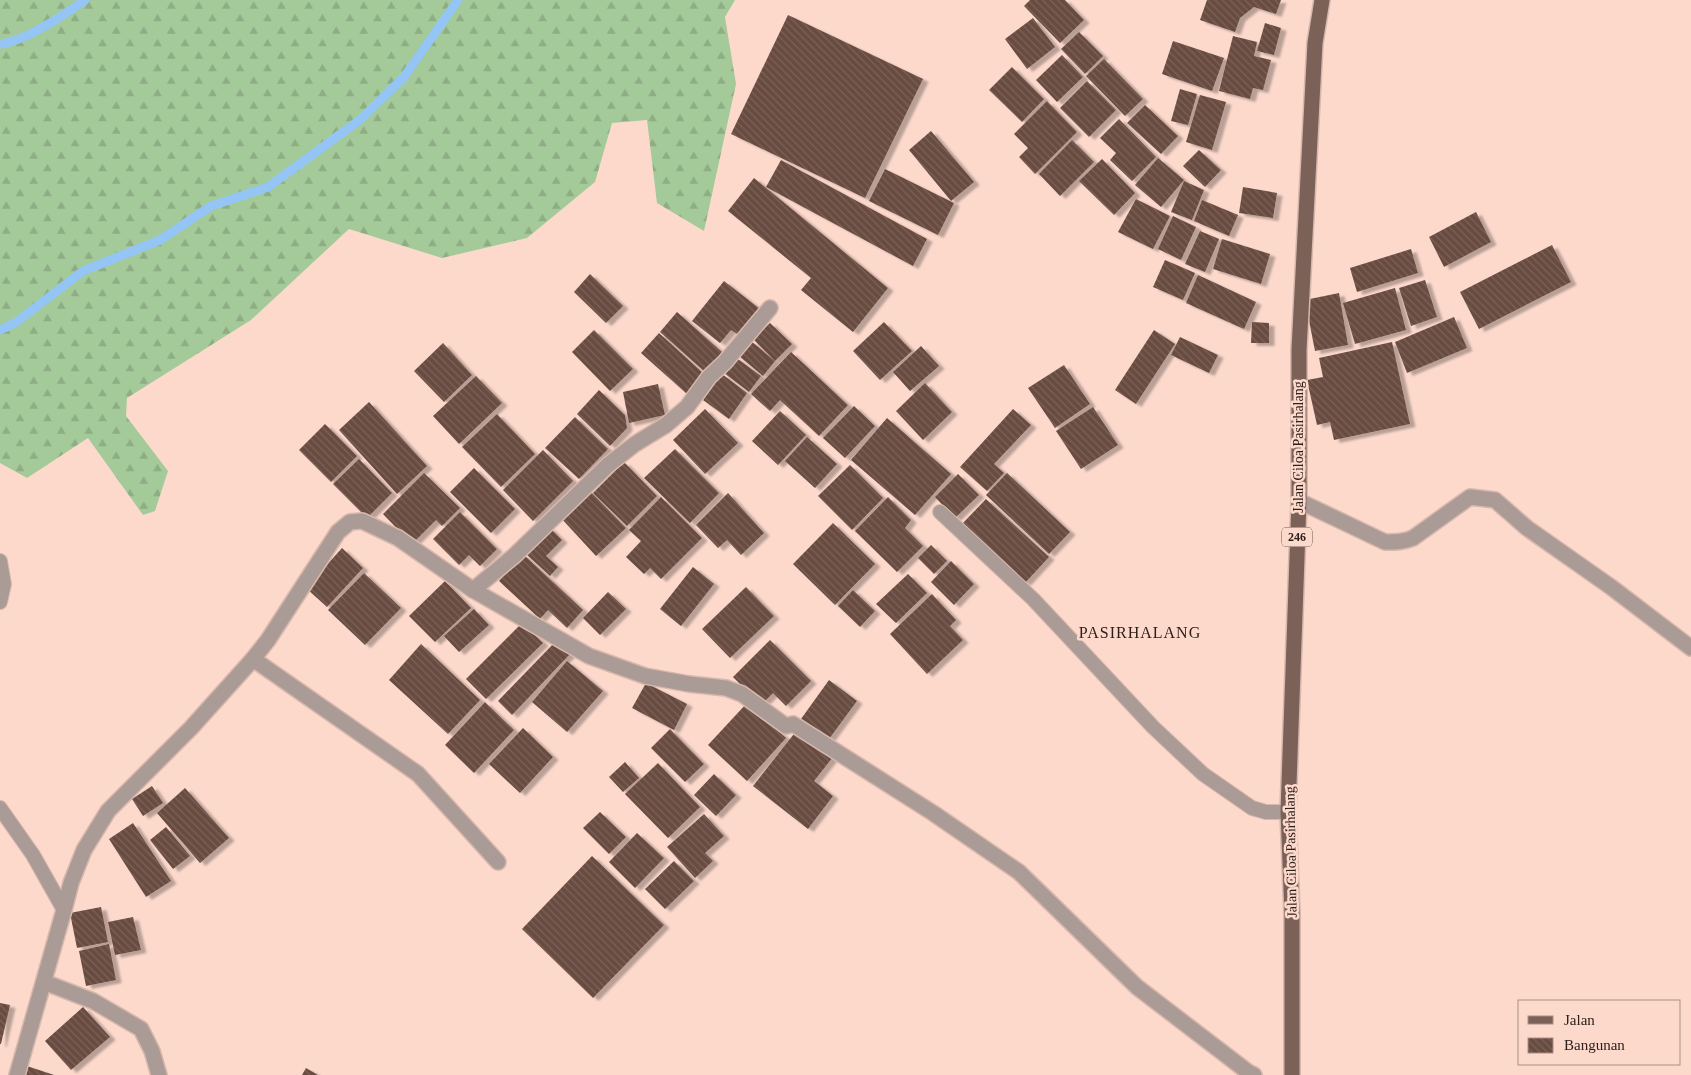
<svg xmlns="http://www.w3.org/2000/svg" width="1691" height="1075" viewBox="0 0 1691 1075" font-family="'Times New Roman',serif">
  <defs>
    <pattern id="forest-firs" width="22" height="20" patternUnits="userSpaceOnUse" patternTransform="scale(1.25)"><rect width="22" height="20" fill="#a4ca9a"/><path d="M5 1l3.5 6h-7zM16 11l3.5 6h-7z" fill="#8ead84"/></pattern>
    <pattern id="building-back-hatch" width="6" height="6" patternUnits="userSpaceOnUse" patternTransform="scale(1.25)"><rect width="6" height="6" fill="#694c41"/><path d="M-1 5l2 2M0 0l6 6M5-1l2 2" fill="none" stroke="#7a6259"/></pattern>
    <filter id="shadow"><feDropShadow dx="5.5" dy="3" stdDeviation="1" flood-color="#0004"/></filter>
  </defs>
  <rect width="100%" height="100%" fill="#fdd9cc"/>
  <path fill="url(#forest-firs)" d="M0,0H735L725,17L736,84L704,231L657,203L647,120L612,123L595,182L527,238L442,258L349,229L251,320L127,398L126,416L168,471L155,511L143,515L88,438L27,478L0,463Z"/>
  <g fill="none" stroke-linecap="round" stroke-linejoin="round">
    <g stroke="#94c5f5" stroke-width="9">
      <path d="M0,44C25,41 64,15 85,0"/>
      <path d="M0,330L15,323L83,271L160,240L211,206L268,187L361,119L404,77L458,0"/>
    </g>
  </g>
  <g fill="url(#building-back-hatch)" filter="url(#shadow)">
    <path d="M1030,0H1065L1084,20L1060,43L1024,6Z"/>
    <path d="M1207,0H1281L1276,14L1254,7L1240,18L1235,32L1200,20Z"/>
    <path d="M788,15L923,79L865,198L731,134Z"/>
    <path d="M1033,18L1055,47L1027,69L1005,39Z"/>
    <path d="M1265,23L1281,28L1274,55L1257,51Z"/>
    <path d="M1079,32L1103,56L1085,74L1061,49Z"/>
    <path d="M1233,36L1257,42L1254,56L1271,60L1263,90L1253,88L1250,99L1219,91Z"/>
    <path d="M1173,41L1224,58L1212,91L1162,74Z"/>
    <path d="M1062,55L1083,77L1057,102L1036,80Z"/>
    <path d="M1104,59L1143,99L1125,116L1086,76Z"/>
    <path d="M1012,67L1044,99L1022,122L989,90Z"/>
    <path d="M1087,81L1116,110L1089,137L1060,108Z"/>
    <path d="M1180,89L1197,94L1188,125L1171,121Z"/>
    <path d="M1200,95L1226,102L1212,150L1186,142Z"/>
    <path d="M1047,101L1077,132L1035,174L1019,157L1028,148L1014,134Z"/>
    <path d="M1145,105L1178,136L1161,154L1127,123Z"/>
    <path d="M1119,119L1156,157L1132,181L1110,160L1116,153L1100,138Z"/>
    <path d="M931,131L974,182L951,201L909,150Z"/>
    <path d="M1072,140L1094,162L1060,196L1039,174Z"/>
    <path d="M1199,150L1221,170L1205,187L1183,166Z"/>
    <path d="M1158,158L1184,180L1161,207L1135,185Z"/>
    <path d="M1102,159L1135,193L1114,215L1079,181Z"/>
    <path d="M781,160L927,239L913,266L766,187Z"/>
    <path d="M885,169L954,203L938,235L869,201Z"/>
    <path d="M754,178L888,288L853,332L801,290L811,278L728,211Z"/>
    <path d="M1184,181L1204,190L1192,220L1171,212Z"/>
    <path d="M1243,187L1277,193L1273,218L1239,213Z"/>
    <path d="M1136,199L1170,216L1153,249L1118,232Z"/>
    <path d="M1202,200L1238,215L1229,236L1194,221Z"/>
    <path d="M1476,212L1491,242L1444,267L1429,237Z"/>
    <path d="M1173,216L1196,227L1181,260L1158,249Z"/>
    <path d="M1200,231L1219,239L1205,272L1185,264Z"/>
    <path d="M1222,239L1270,254L1261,284L1213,269Z"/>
    <path d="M1552,245L1571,282L1479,329L1460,292Z"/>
    <path d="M1411,249L1418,273L1357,292L1350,268Z"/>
    <path d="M1165,260L1195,273L1183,300L1153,287Z"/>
    <path d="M590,274L623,306L606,323L574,292Z"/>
    <path d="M1198,275L1256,302L1244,329L1186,303Z"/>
    <path d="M1425,280L1437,317L1411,326L1399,288Z"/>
    <path d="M724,281L760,309L739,335L731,330L720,343L692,321Z"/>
    <path d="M1395,288L1406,330L1355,344L1343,303Z"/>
    <path d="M1339,293L1348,345L1315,351L1305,300Z"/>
    <path d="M677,312L723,353L705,372L660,332Z"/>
    <path d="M1454,317L1467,348L1407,373L1395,342Z"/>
    <path d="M884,322L912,351L880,380L853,351Z"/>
    <path d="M1252,322L1269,323V343H1251Z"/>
    <path d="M770,323L792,344L775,361L753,339Z"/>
    <path d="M594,330L633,369L610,391L572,352Z"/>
    <path d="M1154,330L1175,344L1136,404L1115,390Z"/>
    <path d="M659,333L704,374L687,394L641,353Z"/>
    <path d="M1180,337L1218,355L1209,373L1171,355Z"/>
    <path d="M751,341L775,361L763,376L739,356Z"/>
    <path d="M1392,342L1410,424L1334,440L1330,422L1317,425L1307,380L1323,377L1319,358Z"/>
    <path d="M443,343L472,375L444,402L414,371Z"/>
    <path d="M921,346L939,366L910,391L893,372Z"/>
    <path d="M791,352L848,405L819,436L780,400L770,411L751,394Z"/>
    <path d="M735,357L761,376L749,392L724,373Z"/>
    <path d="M1064,365L1090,404L1055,428L1028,388Z"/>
    <path d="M722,374L747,393L729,419L703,400Z"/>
    <path d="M476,376L502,403L459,444L433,416Z"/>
    <path d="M925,383L952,412L923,440L896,411Z"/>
    <path d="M658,384L665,415L629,423L623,392Z"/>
    <path d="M599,390L625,415L627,428L610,446L577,414Z"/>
    <path d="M369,402L427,466L397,494L339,430Z"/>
    <path d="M854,406L875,426L845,458L823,438Z"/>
    <path d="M1093,407L1118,445L1081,469L1056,431Z"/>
    <path d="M705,409L738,443L705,474L673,440Z"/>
    <path d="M1013,409L1031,425L994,464L1004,473L987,491L960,467Z"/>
    <path d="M780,411L806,435L778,465L752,441Z"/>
    <path d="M497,414L535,454L501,487L462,447Z"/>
    <path d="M575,417L608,449L579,479L545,448Z"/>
    <path d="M887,418L951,474L915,515L851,460Z"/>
    <path d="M325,424L357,456L331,482L299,450Z"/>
    <path d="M807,437L837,464L815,488L785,461Z"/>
    <path d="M675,449L719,493L690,523L644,478Z"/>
    <path d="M543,450L573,481L533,521L503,490Z"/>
    <path d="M359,459L392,493L367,518L333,484Z"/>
    <path d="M624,462L657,496L627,526L593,493Z"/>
    <path d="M850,465L883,498L852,530L818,496Z"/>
    <path d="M474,468L515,509L491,533L450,492Z"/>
    <path d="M424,473L460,508L442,526L436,520L412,544L383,514Z"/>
    <path d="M1007,473L1070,532L1049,554L986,495Z"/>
    <path d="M958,474L979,495L955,518L935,497Z"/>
    <path d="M589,490L626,528L596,556L560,517Z"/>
    <path d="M728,493L764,533L741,555L727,540L718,548L696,525Z"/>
    <path d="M661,497L702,538L661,579L650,568L644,574L626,557L641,541L629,530Z"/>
    <path d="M888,497L911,520L905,528L923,546L897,572L855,531Z"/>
    <path d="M986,499L1049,557L1025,583L962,524Z"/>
    <path d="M460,512L497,549L480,566L469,555L459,565L433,539Z"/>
    <path d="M833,523L875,564L835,605L793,564Z"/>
    <path d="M549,527L562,540L546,556L558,567L550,576L525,553Z"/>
    <path d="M931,545L947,561L934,574L918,558Z"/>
    <path d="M342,548L363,568L327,607L306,588Z"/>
    <path d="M523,554L583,610L567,628L548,610L540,619L499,581Z"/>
    <path d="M951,561L974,584L954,605L931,582Z"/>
    <path d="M693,567L714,584L681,626L660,609Z"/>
    <path d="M364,573L401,608L365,645L328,610Z"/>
    <path d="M908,574L927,593L896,623L876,604Z"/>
    <path d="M445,581L471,608L435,642L409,616Z"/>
    <path d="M746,587L774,616L730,658L702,629Z"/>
    <path d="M853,590L875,611L860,627L838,606Z"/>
    <path d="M608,592L626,609L600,635L583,618Z"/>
    <path d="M932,594L956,620L950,626L963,640L927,674L890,634Z"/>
    <path d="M474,609L489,625L459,652L444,636Z"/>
    <path d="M522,623L543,643L486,699L466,679Z"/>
    <path d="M770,640L811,681L786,706L773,693L761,705L733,677Z"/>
    <path d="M556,641L570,654L512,715L498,701Z"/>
    <path d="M421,644L480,700L448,734L389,680Z"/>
    <path d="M567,661L603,691L567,732L532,702Z"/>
    <path d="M829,680L857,701L829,739L801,719Z"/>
    <path d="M646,683L687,704L674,730L632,708Z"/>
    <path d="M485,702L514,730L474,773L445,745Z"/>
    <path d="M747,703L786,738L747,781L708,745Z"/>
    <path d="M523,728L553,757L520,793L489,764Z"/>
    <path d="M670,729L704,764L685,782L651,748Z"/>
    <path d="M797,730L833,757L814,781L833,796L808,829L753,786Z"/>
    <path d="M625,762L639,778L623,792L609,777Z"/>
    <path d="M658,763L700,807L668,838L625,794Z"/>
    <path d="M714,774L736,795L716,816L694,795Z"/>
    <path d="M152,786L163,803L143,816L132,799Z"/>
    <path d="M185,788L229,838L200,863L157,813Z"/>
    <path d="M600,812L626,837L609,854L583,828Z"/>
    <path d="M704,814L724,836L705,853L713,861L695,878L667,847Z"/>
    <path d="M133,823L171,881L146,897L109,839Z"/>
    <path d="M166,827L190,856L173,869L150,840Z"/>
    <path d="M637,833L664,858L635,888L609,862Z"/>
    <path d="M592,856L664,925L593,998L522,929Z"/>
    <path d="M674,861L694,881L665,909L645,889Z"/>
    <path d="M101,907L108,942L77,948L70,913Z"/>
    <path d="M133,917L141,950L115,955L108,922Z"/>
    <path d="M109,944L116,980L86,986L79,951Z"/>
    <path d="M0,1003L10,1005L1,1044H0Z"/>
    <path d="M83,1007L110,1037L71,1070L45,1041Z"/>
    <path d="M27,1066L54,1075H24Z"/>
    <path d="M306,1068L318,1075H302Z"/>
  </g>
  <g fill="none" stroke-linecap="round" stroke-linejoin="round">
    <g stroke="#d8b8ac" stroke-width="16">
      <g id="lane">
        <path d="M940,512L1033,599L1153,727L1203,774L1252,808L1266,812H1288"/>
        <path d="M0,561L4,584L0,602"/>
        <path d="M0,808L33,855L64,910"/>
      </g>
    </g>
    <g stroke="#d8b8ac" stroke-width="18">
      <g id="street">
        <path d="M1299,501L1385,542C1396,542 1404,542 1413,538L1470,497L1495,500L1527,528L1611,587L1691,648"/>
        <path d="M473,590L589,656L645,676L689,684L726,688L742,694L786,726L793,724L933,813L1019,872L1137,987L1248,1072L1254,1075"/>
        <path d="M253,659L418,774L498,862"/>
        <path d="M44,982L93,1001L141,1029L152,1051L159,1075"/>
        <path d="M17,1075L64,910L71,883L84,850L108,811L191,728L253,659L268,640L338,532L350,522L362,521L398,538L473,590L515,555L608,465L635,444L666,425L687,407L709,377L725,362L770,308"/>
      </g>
    </g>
    <g stroke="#d8b8ac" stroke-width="18">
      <path id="primary" d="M1292,1075V914L1288,812L1299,501V350L1315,43L1322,0"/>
    </g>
    <use href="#lane" stroke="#ab9b97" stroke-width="14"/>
    <use href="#street" stroke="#ab9b97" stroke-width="15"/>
    <use href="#primary" stroke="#7c6159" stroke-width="15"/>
  </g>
  <g text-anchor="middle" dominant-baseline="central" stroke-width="5" stroke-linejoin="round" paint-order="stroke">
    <rect fill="#fdd9cc" stroke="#6b5850" stroke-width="1" x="1282" y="527.5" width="30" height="19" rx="4"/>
    <g font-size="12" font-weight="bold" fill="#2d201b">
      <text x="1297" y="537">246</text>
    </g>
    <g font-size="14" fill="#2d201b" stroke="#fdd9cc">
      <text transform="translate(1298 447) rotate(-90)">Jalan Ciloa Pasirhalang</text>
      <text transform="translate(1291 852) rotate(-91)">Jalan Ciloa Pasirhalang</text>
    </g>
    <g font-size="16" letter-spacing="1" fill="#2d201b" stroke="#fdd9cc">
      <text x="1140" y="632">PASIRHALANG</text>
    </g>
  </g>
  <rect x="1518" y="1000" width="162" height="65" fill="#fdd9cc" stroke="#aa8f85"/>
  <rect x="1528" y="1016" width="25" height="8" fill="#7c6159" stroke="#aa8f85"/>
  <text x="1564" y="1025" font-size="15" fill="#2d201b">Jalan</text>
  <rect x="1528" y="1038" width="25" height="15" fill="url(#building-back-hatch)" stroke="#aa8f85"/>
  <text x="1564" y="1050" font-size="15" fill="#2d201b">Bangunan</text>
</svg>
